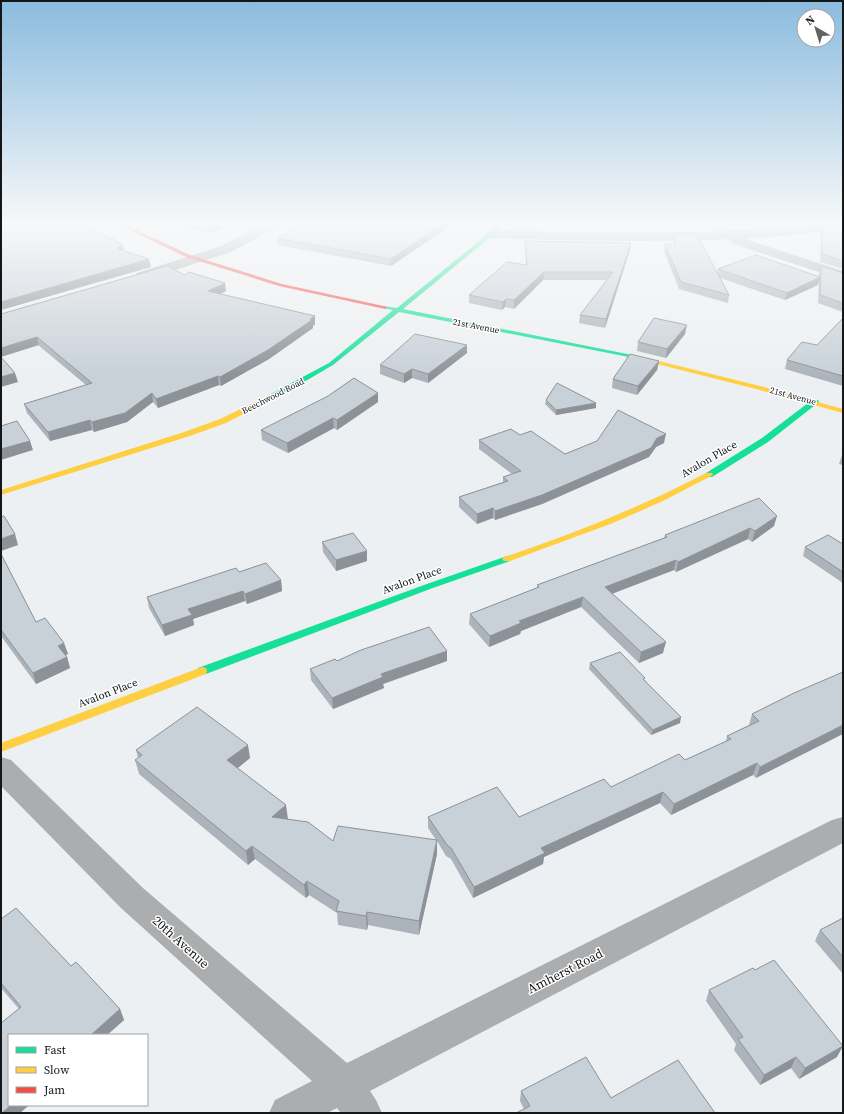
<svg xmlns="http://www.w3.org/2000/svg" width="844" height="1114" viewBox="0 0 844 1114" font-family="'Source Serif 4',serif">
  <rect width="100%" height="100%" fill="#edf0f2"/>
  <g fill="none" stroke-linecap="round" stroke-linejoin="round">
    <g fill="#acadae" fill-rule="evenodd">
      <path d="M1,222H15L13,225L1,228Z"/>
      <path d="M268,222H283L281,225L231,252L147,279L142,280L137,279L135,276L137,273L221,246Z"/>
      <path d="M843,222V230L745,239L843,271V280L731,243L730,239C650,243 571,240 491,238L486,237L485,234L486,231L491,230C609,233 726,236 843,222Z"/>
      <path d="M1,757L11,760L143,888L347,1063L832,820L843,817V843L370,1091L376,1100L382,1113H341L337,1108L327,1113H269L275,1100L312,1081L121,908L1,786Z"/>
    </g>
    <g fill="#16e098" fill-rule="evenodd">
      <path d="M500,222H506L493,235L403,309L647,358L649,359V361L399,312L333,365L273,400H267V396L329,363L393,310L383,308V306L397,308L489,233Z"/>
      <path d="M812,400H818L819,402L768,442L712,477H706L705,475L706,473L762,438Z"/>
      <path d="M507,556L510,557L512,559L510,561L430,589L206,674H198L197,671L198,668L424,585Z"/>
    </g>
    <g fill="#ffcf43" fill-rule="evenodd">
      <path d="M647,358L760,386L843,409V413L756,389L645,361V359Z"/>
      <path d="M267,396H273L274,398L226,423L190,436L1,495V490L184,432L220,419Z"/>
      <path d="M706,473H712L713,475L663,501L613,523L510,561H504L502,559L504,557C573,534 641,507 706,473Z"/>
      <path d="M202,667L206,668L207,671L206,674L1,752V743Z"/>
    </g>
    <path fill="#f24e42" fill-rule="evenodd" d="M113,222H119L190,255L282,284L388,307L385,309L279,286L186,257Z"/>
  </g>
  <g fill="#acb3ba">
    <path d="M174,222H234L213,233L174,226Z"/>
    <path d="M304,222H456L391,266L278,245L277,238Z"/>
    <path d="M843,224V269L820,262L821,237L822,230Z"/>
    <path d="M675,235L717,272L718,269L819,277V274L821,266L843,273V312L818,303L819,280L818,285L785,300L720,278L729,295L728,303L679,289L664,251L665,244H674Z"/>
    <path d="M525,241L630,250L605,328L579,323L580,315L607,280H543L514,309L505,307L502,310L469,303V295L526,265L525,248Z"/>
    <path d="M185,275L226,291L220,294L315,324L313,326V328L269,359L221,386L219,385L158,408L153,402L127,422L94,432L92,430L50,441L27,413L24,404L86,385L1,314Z"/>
    <path d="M843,318V386L785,369L787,360L817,345Z"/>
    <path d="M685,334L666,358L637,351L638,342Z"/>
    <path d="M467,353L428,383L412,378L404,383L380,374V365Z"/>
    <path d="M659,361L657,370L637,395L612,388L613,379Z"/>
    <path d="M378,393V402L337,430L334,428L288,453L262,440L261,430Z"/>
    <path d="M546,400L596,408L556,415L545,404Z"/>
    <path d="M520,435L565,454L597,441L664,443L656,447L649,457L542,504L495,520L493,518L477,524L459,507V497L503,482V477L512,474L479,449V440Z"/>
    <path d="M843,454V465L839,464L842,455Z"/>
    <path d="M774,526L752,542L748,539L676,572L674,570L612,594L663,653L639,663L581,607L521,631L520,634L489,647L469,624L470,614L537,588V585L664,538L665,535Z"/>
    <path d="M322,542L367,551V561L336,571L323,552Z"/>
    <path d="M843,544V583L803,556L805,547Z"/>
    <path d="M1,554L36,622L64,643L68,654L65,655L67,657L70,668L36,684L1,636Z"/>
    <path d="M239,572L281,580L282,591L247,604L245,601L193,619L194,625L165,636L149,608L147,597Z"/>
    <path d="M337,661H447L383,684L384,688L333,709L311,680L310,669Z"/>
    <path d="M590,663L645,680L680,723L651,735L589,669Z"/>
    <path d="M794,693L756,778L753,775L671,815L660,803L544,857L543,864L473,898L451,859L446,856L437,841V854L419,935L368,925L367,930L338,925L337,913L309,895L306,898L255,859L248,865L139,774L135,760L138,758L136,750L250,758L238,768L288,819L333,841L436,840L428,828V817H519L611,787L685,760L726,741L727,736L749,725L752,714Z"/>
    <path d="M16,908L71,966L76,962L120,1009L124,1020L107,1035H9V1105H29L20,1113H1V1023L19,1009L1,988V919Z"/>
    <path d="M843,918V974L815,941L820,930Z"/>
    <path d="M709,990L837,1057L799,1079L791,1068L760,1085L734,1050L736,1044L706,1001Z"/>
    <path d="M521,1091L611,1098L715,1113H516L524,1109L520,1101Z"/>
  </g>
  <g fill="#8c9297">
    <path d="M220,222H234L213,233L212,226Z"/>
    <path d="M446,222H456L391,266V259Z"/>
    <path d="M631,243L630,250L605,328L606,319Z"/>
    <path d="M123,246L125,253L118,249V247Z"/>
    <path d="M149,259L151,267L1,310V302Z"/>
    <path d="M544,272L543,280L514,309V300Z"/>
    <path d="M820,277L818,285L785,300L787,293Z"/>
    <path d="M225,283L226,291L209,300L208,291Z"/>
    <path d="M506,299L505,307L502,310L503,302Z"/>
    <path d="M315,316V324L313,326V328L269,359L221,386L220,377Z"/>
    <path d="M687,325L685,334L666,358L667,349Z"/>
    <path d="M37,337L39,345L1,357V348Z"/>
    <path d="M467,345V353L428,383V374Z"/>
    <path d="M659,361L657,370L637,395L638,386Z"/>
    <path d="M412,369V378L404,383V374Z"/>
    <path d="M15,373L18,382L1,387V377Z"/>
    <path d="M218,376L219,385L158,408L156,399Z"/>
    <path d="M152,393L153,402L127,422L94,432L92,422Z"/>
    <path d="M378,393V402L337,430V420Z"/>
    <path d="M596,403V408L556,415V410Z"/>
    <path d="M333,418L334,428L288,453L287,443Z"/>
    <path d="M90,420L92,430L50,441L48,432Z"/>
    <path d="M666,434L664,443L656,447L649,457L542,504L495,520V511Z"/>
    <path d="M30,441L33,450L1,460V449Z"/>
    <path d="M493,508V518L477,524V514Z"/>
    <path d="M777,516L774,526L752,542L755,531Z"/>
    <path d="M750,528L748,539L676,572L678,562Z"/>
    <path d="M15,534L18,545L1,551V539Z"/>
    <path d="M367,551V561L336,571V560Z"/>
    <path d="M676,560L674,570L603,597L605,587Z"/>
    <path d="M281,580L282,591L247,604L245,594Z"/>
    <path d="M243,591L245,601L193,619L194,625L165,636L162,625L188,609Z"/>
    <path d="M583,597L581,607L521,631L520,634L489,647L490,636L519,621Z"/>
    <path d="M666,642L663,653L639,663L641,652Z"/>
    <path d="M64,643L68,654L61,657L58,646Z"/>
    <path d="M447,651V661L383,684L384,688L333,709L332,698L381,674Z"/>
    <path d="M67,657L70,668L36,684L33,673Z"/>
    <path d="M681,717L680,723L651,735L653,730Z"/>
    <path d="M843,725V734L756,778L760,767Z"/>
    <path d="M248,745L250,758L230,774L227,760Z"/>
    <path d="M757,763L753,775L671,815L674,804Z"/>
    <path d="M663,792L660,803L544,857L543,864L473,898L474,887L541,848Z"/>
    <path d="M286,805L288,819L272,817Z"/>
    <path d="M437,840V854L419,935V921Z"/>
    <path d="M252,846L255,859L248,865L246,851Z"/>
    <path d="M307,881L309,895L306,898L304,885Z"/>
    <path d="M367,912L368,925L367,930L366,916Z"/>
    <path d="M120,1009L124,1020L107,1035H91Z"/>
    <path d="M843,1046L837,1057L799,1079L805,1068Z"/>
    <path d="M796,1057L791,1068L760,1085L764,1075Z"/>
    <path d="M11,1105H29L20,1113H2Z"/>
  </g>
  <g fill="#c8d0d8" stroke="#8c9297">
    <path d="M26,222H80L120,243L123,246L118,247V249L149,259L1,302V228Z"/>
    <path d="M189,222H220L212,226Z"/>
    <path d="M304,222H446L391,259L277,238Z"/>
    <path d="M843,224V261L822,254V230L836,225Z"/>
    <path d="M675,235H697L729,295L681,282L665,244H675Z"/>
    <path d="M525,241L631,243L606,319L580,315L613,272H544L514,300L506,299L503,302L469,295L507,262L527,265Z"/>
    <path d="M756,255L820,277L787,293L718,269Z"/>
    <path d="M167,266L185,275L189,272L225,283L208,291L315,316L310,319L312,320L268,350L220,377L218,376L156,399L152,393L125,413L92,422L90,420L48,432L24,404L92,383L37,337L1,348V314Z"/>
    <path d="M821,266L843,273V303L820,295Z"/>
    <path d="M654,318L687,325L667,349L638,342Z"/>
    <path d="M843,318V376L787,360L802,342L817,345Z"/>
    <path d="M415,334L467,345L428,374L412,369L404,374L380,365Z"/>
    <path d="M630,354L659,361L638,386L613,379Z"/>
    <path d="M1,357L15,373L1,377Z"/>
    <path d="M354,378L378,393L337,420L333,418L287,443L261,430L328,396Z"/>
    <path d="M557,383L596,403L556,410L546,400Z"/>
    <path d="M618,410L666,434L657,438L651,448L542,495L495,511L493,508L477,514L459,497L508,481L503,477L521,471L479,440L511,429L520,435L531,431L565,454L597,441Z"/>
    <path d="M17,421L30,441L1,449V426Z"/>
    <path d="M759,498L777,516L755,531L750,528L678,562L676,560L605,587L666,642L641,652L583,597L519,621L521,623L490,636L470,614L539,587L537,585L667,537L665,535Z"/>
    <path d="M4,516L15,534L1,539V517Z"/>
    <path d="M353,533L367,551L336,560L322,542Z"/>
    <path d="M828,535L843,544V572L805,547Z"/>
    <path d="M1,554L36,622L45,618L64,643L58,646L67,657L33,673L1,630Z"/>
    <path d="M266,563L281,580L245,594L243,591L188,609L192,615L162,625L147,597L236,568L239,572Z"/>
    <path d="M429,627L447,651L381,674L383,677L332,698L310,669L335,659L337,661L361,650Z"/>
    <path d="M620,652L645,678L643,679L681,717L653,730L590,663Z"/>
    <path d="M843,672V725L760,767L757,763L674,804L663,792L541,848L545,853L474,887L451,848L447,845L428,817L497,787L519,817L604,779L611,787L679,754L685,760L731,739L727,736L759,721L752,714L794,693Z"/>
    <path d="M197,707L248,745L227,760L286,805L272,817L308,822L333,841L338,826L437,840L419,921L367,912L366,916L336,911L339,901L307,881L304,885L252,846L246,851L135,760L142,755L136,750Z"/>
    <path d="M16,908L71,966L76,962L120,1009L91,1035H9V1105H11L2,1113H1V1023L21,1007L1,983V919Z"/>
    <path d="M843,918V957L820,930Z"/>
    <path d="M774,960L843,1046L805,1068L796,1057L764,1075L738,1039L743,1037L709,990L753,968L755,970Z"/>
    <path d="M586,1057L611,1098L678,1060L715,1113H653L652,1112L651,1113H516L530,1106L521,1091Z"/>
  </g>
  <linearGradient id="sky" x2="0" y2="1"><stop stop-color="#8abcde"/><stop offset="0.59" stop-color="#f7f8f9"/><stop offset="1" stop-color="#f7f8f9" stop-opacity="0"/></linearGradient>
  <rect width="844" height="378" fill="url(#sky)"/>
  <g text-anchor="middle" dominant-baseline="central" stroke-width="3" stroke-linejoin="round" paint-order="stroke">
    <g font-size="9" fill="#141618" stroke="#fff">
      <text transform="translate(476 326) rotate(11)">21st Avenue</text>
      <text transform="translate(273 396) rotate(-27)">Beechwood Road</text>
      <text transform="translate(793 396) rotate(15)">21st Avenue</text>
    </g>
    <g font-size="11" fill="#141618" stroke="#fff">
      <text transform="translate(709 459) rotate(-30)">Avalon Place</text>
      <text transform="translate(412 580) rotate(-20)">Avalon Place</text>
      <text transform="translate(108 693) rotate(-21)">Avalon Place</text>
    </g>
    <g font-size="13" fill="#141618" stroke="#fff">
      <text transform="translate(181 942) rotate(42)">20th Avenue</text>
      <text transform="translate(565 971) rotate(-27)">Amherst Road</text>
    </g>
  </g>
  <rect width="844" height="1114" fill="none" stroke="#141618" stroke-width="4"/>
  <rect x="8" y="1034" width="140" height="72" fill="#ffffff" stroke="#a1a2a3"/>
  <rect x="16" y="1047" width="20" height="6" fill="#16e098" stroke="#a1a2a3"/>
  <text x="44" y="1054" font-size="12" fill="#141618">Fast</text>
  <rect x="16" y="1067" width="20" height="6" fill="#ffcf43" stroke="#a1a2a3"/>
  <text x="44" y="1074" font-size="12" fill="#141618">Slow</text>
  <rect x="16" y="1087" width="20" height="6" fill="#f24e42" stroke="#a1a2a3"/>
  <text x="44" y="1094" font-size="12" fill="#141618">Jam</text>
  <g transform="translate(816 28) rotate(322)"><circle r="19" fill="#ffffff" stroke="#a1a2a3"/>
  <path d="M0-3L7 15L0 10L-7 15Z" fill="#606264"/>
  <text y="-6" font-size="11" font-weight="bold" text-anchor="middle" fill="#141618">N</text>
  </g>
</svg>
